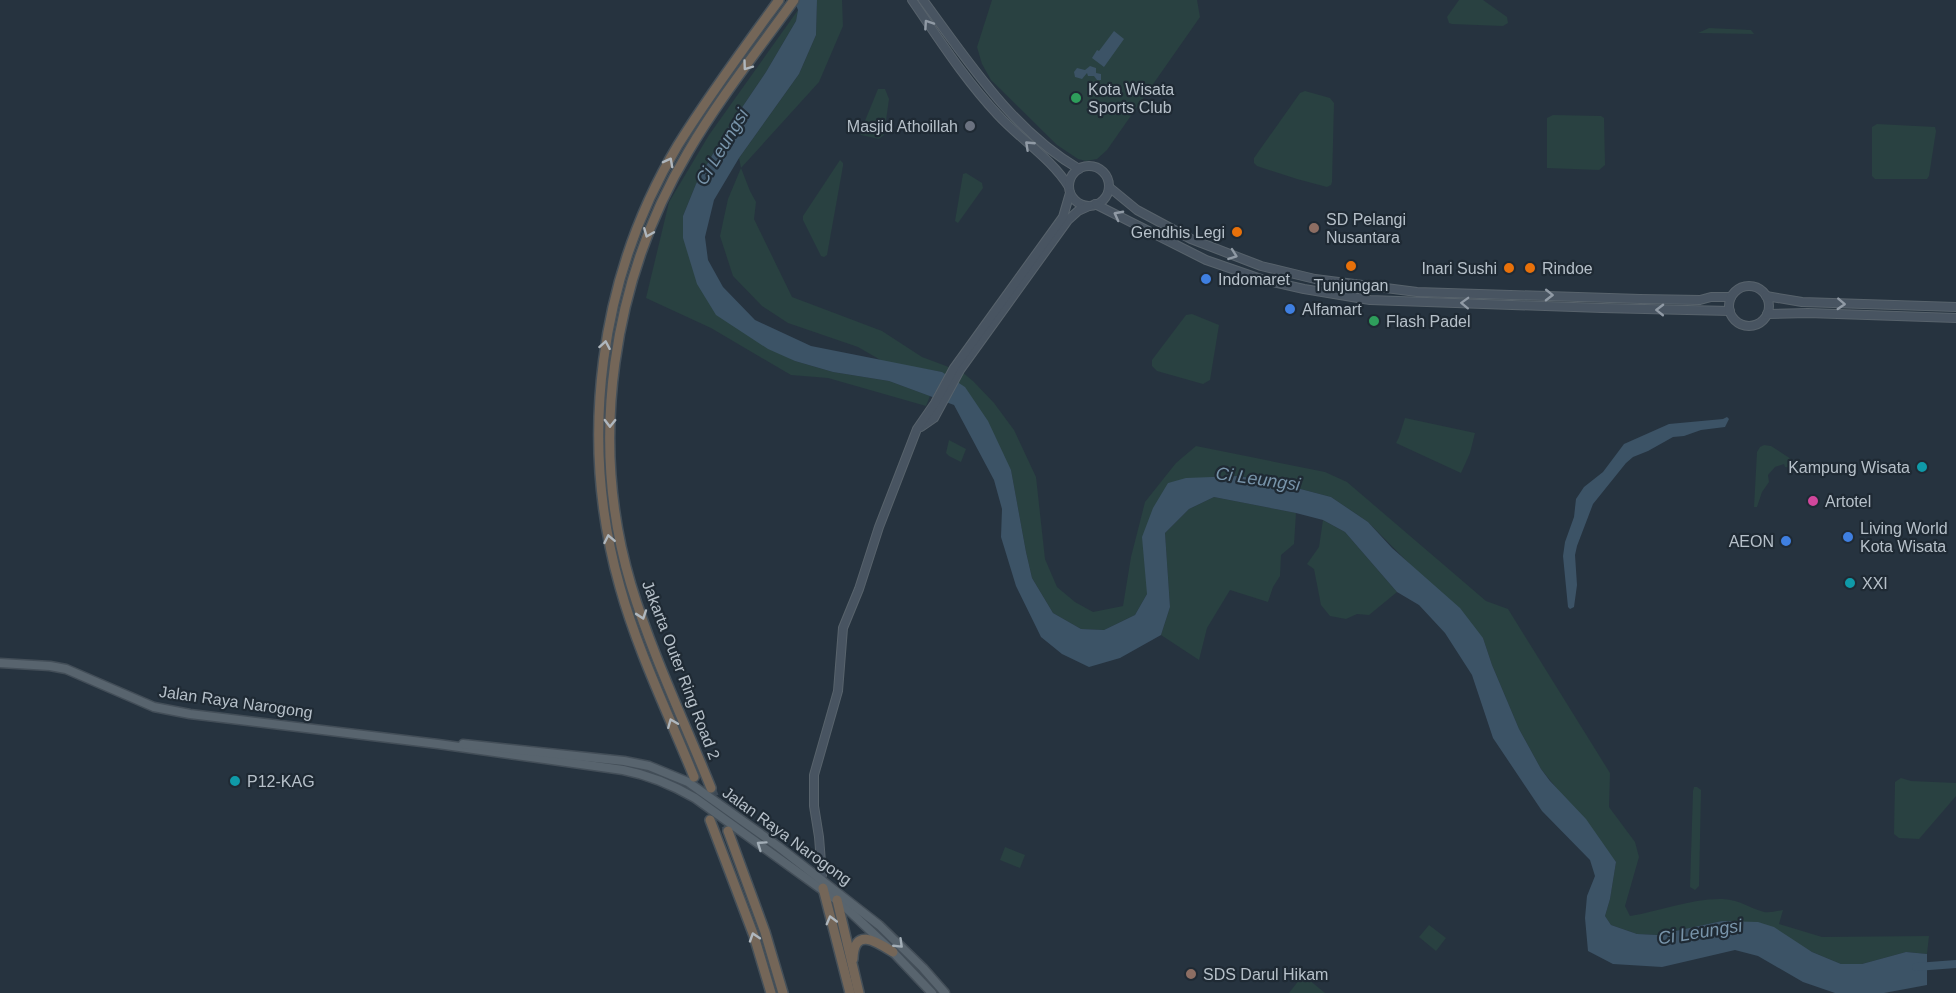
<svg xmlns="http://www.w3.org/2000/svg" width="1956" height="993" viewBox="0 0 1956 993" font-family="Helvetica,sans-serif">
  <rect width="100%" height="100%" fill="#26333f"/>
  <g fill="#294141">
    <path d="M817,0H842L843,26L819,82L741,168L750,191L756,202L754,219L792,297L882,331L922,357L962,372L973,381L994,403L1014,430L1036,477L1045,559L1057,587L1075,602L1093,612L1123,606L1131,557L1145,502L1176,463L1196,446L1325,472L1347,482L1486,601L1508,609L1610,773L1609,807L1635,842L1639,857L1625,906L1630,916C1661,911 1692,898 1723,899C1741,900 1749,908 1764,912C1769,913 1777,911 1783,910L1779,924L1822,937L1929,936L1927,954L1906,952L1862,964H1841L1812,952L1797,944L1722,921L1657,935L1637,934L1611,925L1605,916L1610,899L1616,862L1541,769L1519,729L1492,665L1483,638L1368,522L1331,497L1270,481L1238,476L1168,483L1147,594L1135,615L1104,630L1081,629L1053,613L1032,578L1026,552L1011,470L942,372L884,362L858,347L788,323L762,306L733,276L720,236L728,199L741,168L739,158L799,74L816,35Z"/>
    <path d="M992,0H1197L1200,17L1107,150L1097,159L1086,161L1078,159L1057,145L991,80L982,64L977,47Z"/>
    <path d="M1459,0H1483L1507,17L1508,23L1503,26L1452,24L1449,23L1447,17Z"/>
    <path d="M798,10L796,21L766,72L724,134L696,184L683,216L717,315L795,361L833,372L889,381L930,396L926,406L828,378L791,375L711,328L646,298L669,202L709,135Z"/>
    <path d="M1709,28L1751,30L1754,34L1698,33Z"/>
    <path d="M878,89H885L889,99L884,135L879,139L861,135L860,133Z"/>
    <path d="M1305,91L1330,98L1334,103L1332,182L1331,185L1327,187L1297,179L1257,166L1254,163V158L1300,93Z"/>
    <path d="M1553,115L1601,116L1604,118L1605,165L1599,170L1547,168V118Z"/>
    <path d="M1877,124L1935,127L1936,131L1929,176L1927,179H1875L1872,176V127Z"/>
    <path d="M840,160L843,163V166L827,255L824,257L821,256L803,220V216Z"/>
    <path d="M966,173L982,183L983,188L958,223L955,221L963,174Z"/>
    <path d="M1192,314L1219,325L1210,380L1203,384L1157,371L1152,366V360L1186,315Z"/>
    <path d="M1405,418L1475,433L1470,453L1461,473L1396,443L1399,437Z"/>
    <path d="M949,440L966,449L961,462L949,456L946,453Z"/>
    <path d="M1764,445L1771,446L1791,459L1811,467C1802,466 1794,469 1785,467L1784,464L1775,467L1768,475L1769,482L1762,492L1757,507H1754L1757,452L1760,447Z"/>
    <path d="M1214,497L1296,513L1294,544L1281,555L1280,576L1273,587L1268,602L1230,590L1207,628L1199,660L1161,635L1170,607L1165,533L1189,509Z"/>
    <path d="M1323,520L1345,532L1397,592L1369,615L1357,614L1346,619L1330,616L1321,605L1314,569L1307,564L1319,547Z"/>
    <path d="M1901,778L1911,781L1956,783V796L1919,839L1899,838L1894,834L1895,782Z"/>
    <path d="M1694,787H1697L1701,790L1699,886L1695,890L1690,887L1693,791Z"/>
    <path d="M1005,847L1025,855L1020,868L1000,860Z"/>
    <path d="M1429,925L1446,938L1436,951L1419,937Z"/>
    <path d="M1303,975L1325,993H1289Z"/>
  </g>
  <g fill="#3c5366">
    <path d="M794,0H817L816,35L799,74L739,158L714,200L705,237L708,260L723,287L755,320L811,346L942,372L965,387L988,421L1011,470L1026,552L1032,578L1053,613L1081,629L1104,630L1135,615L1147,594L1142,537L1153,508L1168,483L1186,478L1238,476L1270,481L1331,497L1368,522L1392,548L1460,608L1483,638L1492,665L1519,729L1541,769L1550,781L1586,819L1616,862L1610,899L1605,916L1611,925L1637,934L1657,935L1722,921L1758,922L1774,927L1812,952L1841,964H1862L1906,952L1927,954V985L1884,993H1835L1803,982L1758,956L1735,950L1662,967L1613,964L1588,951L1585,918L1587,896L1595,876L1590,860L1542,811L1493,738L1472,675L1445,633L1419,605L1397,592L1345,532L1323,520L1296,513L1214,497L1189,509L1165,533L1170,607L1161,635L1120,658L1089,667L1062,654L1041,637L1016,586L1001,537L1002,509L994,480L954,405L889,381L833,372L795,361L768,349L716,315L697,284L683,238V216L696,184L724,134L766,72L796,21L798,10Z"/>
    <path d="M1114,31L1124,39L1104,67L1092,58L1097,50L1099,51Z"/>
    <path d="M1090,66L1096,68V73L1101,74V80H1097L1094,76H1088L1087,73L1082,79L1075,77L1074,72L1077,68L1085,70Z"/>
    <path d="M1727,417L1729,419L1725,427L1701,430L1684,436L1673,437L1648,451L1633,457L1626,463L1593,504L1577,546L1575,555L1577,585L1574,607L1570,609L1568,607L1563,556L1565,542L1574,517L1576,499L1584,487L1603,472L1624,444L1669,424L1723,419Z"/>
  </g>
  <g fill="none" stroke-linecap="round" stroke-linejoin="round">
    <path stroke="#3c5366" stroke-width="8" d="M1916,967L1956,964"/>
    <path stroke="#3c4854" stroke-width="9" stroke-dasharray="9 4.5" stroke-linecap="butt" d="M711,788L728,831"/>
    <g stroke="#58636c" stroke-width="10">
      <g id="secondary">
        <path d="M912,0C939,39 965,80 998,115C1020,139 1052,159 1069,187"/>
        <path d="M923,0C968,61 1012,130 1079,169"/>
        <circle cx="1089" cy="186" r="20"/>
        <path d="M1109,187L1137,210L1191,239L1261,266L1315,279L1417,292L1640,299L1700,300L1711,297H1731"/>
        <path d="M1095,204L1206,260L1264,280L1304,289L1370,300L1602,308L1730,311"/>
        <circle cx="1749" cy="306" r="20"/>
        <path d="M1766,296L1802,302L1956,307"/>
        <path d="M1767,314L1808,313L1956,318"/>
        <path d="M921,427L934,418L960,370L1068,220L1078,211L1089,206"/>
        <path d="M822,875L819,837L814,806V775L838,691L843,628L859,589L879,527L917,429L935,403L954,368L1063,217L1070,193"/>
      </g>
    </g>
    <g stroke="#434e58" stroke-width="11">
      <g id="primary">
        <path d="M0,663L50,666L66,669L154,707L190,714L438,744L623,770C649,775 671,784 695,798L842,904L893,952L932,993"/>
        <path d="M463,744L624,761L649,766L688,782L779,847L879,925L923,968L945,993"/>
      </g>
    </g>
    <g stroke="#455059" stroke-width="12">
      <g id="highway">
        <path d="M694,777C669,715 638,652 620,587C578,440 599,276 678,145C709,95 744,48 779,0"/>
        <path d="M711,788C684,721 652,654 631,585C588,442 612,280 688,152C719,99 758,50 794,0"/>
        <path d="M710,820L754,936L771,993"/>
        <path d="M728,831L765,932L783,993"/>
        <path d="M823,888L850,993"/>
        <path d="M837,900L859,993"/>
        <path d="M853,959C854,926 877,942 893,952"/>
      </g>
    </g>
    <use href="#secondary" stroke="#485461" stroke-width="8"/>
    <use href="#primary" stroke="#58646e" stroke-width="8"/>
    <use href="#highway" stroke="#746658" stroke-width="9"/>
  </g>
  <defs><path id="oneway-chevron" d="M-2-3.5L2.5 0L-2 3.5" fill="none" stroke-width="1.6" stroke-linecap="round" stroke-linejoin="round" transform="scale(1.5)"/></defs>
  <g stroke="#909aa5">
    <use href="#oneway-chevron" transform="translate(928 24) rotate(-124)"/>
    <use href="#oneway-chevron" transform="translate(1029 145) rotate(-137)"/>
    <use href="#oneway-chevron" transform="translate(1118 215) rotate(-152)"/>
    <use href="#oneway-chevron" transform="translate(1233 255) rotate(20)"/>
    <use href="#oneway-chevron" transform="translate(1549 295) rotate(1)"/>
    <use href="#oneway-chevron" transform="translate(1465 303) rotate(-178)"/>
    <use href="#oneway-chevron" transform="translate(1841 304) rotate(3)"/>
    <use href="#oneway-chevron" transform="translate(1660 310) rotate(-179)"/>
  </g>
  <g stroke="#afb7be">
    <use href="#oneway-chevron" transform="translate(747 66) rotate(126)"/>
    <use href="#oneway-chevron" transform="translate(669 162) rotate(-62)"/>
    <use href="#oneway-chevron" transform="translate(648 233) rotate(112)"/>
    <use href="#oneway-chevron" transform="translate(605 345) rotate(-80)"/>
    <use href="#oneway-chevron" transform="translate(610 423) rotate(91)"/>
    <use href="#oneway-chevron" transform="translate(609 539) rotate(-101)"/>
    <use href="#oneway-chevron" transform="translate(642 615) rotate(71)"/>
    <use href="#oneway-chevron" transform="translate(672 723) rotate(-112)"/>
    <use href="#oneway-chevron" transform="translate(831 920) rotate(-105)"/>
    <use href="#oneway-chevron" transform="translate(754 937) rotate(-108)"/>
  </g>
  <g stroke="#a3aeb7">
    <use href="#oneway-chevron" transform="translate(761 845) rotate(-145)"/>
    <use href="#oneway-chevron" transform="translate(899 944) rotate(44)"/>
  </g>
  <g fill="#2e9e5b" stroke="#1f2a34" stroke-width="2">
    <circle cx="1076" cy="98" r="6"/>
    <circle cx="1374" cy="321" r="6"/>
  </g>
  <circle fill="#6b7280" stroke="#1f2a34" stroke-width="2" cx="970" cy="126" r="6"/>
  <g fill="#8d6e63" stroke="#1f2a34" stroke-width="2">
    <circle cx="1314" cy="228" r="6"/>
    <circle cx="1191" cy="974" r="6"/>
  </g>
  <g fill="#e8710a" stroke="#1f2a34" stroke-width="2">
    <circle cx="1237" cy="232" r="6"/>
    <circle cx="1351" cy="266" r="6"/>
    <circle cx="1509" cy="268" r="6"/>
    <circle cx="1530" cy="268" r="6"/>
  </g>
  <g fill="#3f7fe0" stroke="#1f2a34" stroke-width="2">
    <circle cx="1206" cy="279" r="6"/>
    <circle cx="1290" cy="309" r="6"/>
    <circle cx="1848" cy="537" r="6"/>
    <circle cx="1786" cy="541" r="6"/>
  </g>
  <g fill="#0f9aa8" stroke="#1f2a34" stroke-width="2">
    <circle cx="1922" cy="467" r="6"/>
    <circle cx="1850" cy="583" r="6"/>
    <circle cx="235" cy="781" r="6"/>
  </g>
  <circle fill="#d1479c" stroke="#1f2a34" stroke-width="2" cx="1813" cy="501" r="6"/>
  <g text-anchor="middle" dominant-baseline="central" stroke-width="4.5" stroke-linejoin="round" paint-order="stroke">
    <g font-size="16" fill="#b6c0c9" stroke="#1f2a34" text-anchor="start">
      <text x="1088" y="89">Kota Wisata<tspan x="1088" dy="18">Sports Club</tspan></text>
      <text x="958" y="126" text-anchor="end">Masjid Athoillah</text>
      <text x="1326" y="219">SD Pelangi<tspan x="1326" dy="18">Nusantara</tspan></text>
      <text x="1225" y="232" text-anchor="end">Gendhis Legi</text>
      <text x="1497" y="268" text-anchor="end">Inari Sushi</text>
      <text x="1542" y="268">Rindoe</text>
      <text x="1218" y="279">Indomaret</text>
      <text x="1351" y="285" text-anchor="middle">Tunjungan</text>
      <text x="1302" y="309">Alfamart</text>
      <text x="1386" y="321">Flash Padel</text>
      <text x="1910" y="467" text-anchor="end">Kampung Wisata</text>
      <text x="1825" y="501">Artotel</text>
      <text x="1860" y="528">Living World<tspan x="1860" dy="18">Kota Wisata</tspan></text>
      <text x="1774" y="541" text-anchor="end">AEON</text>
      <text x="1862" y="583">XXI</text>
      <text x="247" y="781">P12-KAG</text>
      <text x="1203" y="974">SDS Darul Hikam</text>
    </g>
    <g font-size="16" fill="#b6c0c9" stroke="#1f2a34">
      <text transform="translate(681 670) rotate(69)">Jakarta Outer Ring Road 2</text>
      <text transform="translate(236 702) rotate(8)">Jalan Raya Narogong</text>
      <text transform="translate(787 836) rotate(36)">Jalan Raya Narogong</text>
    </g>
    <g font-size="18" font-style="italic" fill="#7894aa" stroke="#1f2a34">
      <text transform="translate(722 147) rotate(-59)">Ci Leungsi</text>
      <text transform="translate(1258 479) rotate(8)">Ci Leungsi</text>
      <text transform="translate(1700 932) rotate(-9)">Ci Leungsi</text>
    </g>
  </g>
</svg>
